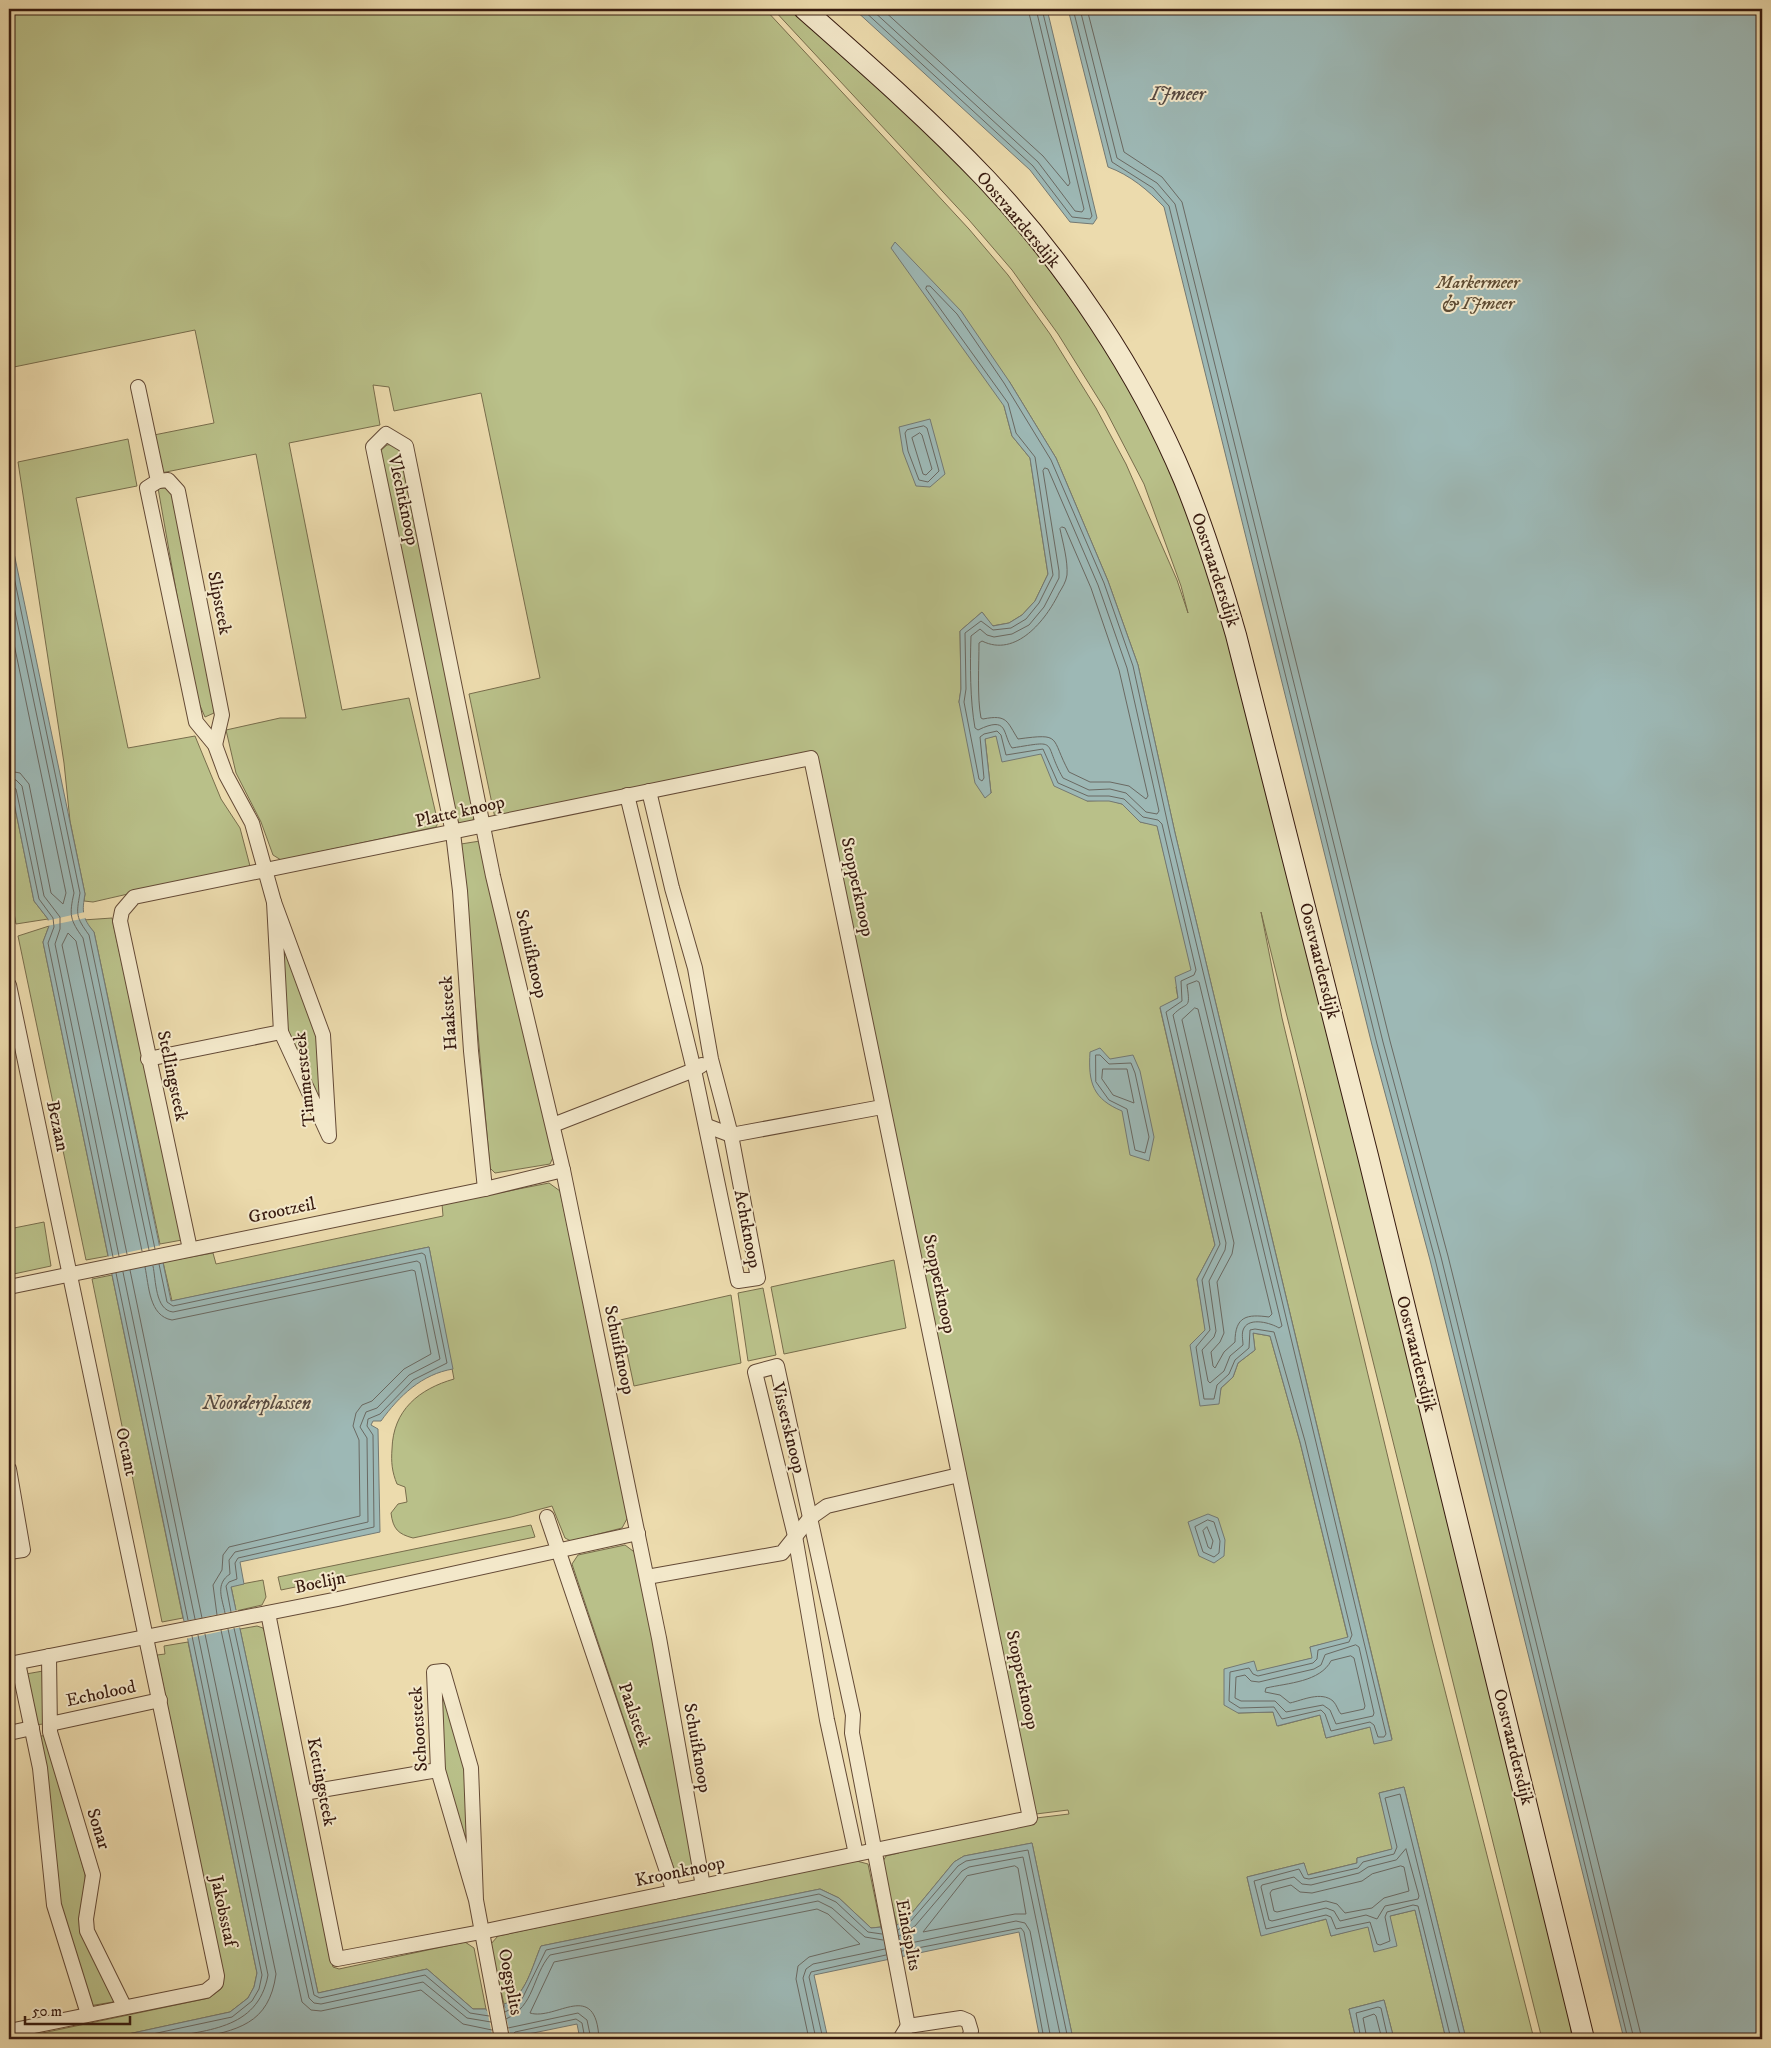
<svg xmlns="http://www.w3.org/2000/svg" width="1771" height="2048" viewBox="0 0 1771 2048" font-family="'IM FELL DW Pica',serif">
  <rect width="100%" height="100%" fill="#ecdbad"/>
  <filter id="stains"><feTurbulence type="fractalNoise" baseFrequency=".004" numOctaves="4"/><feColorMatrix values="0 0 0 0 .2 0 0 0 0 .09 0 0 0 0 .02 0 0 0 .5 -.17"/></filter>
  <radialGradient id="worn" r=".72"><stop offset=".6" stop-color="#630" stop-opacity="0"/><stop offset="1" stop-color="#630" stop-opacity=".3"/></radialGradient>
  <g fill="#b9c089" stroke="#786d4c" fill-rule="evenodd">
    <path d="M9,9H765L969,229L1008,275L1050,334L1096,408L1126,464L1177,580L1188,613L1181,586L1144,484L1106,411L1058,334L1012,270L969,220L773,9H794L926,127L985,190L1046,265L1093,330L1135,399L1173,474L1230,633L1567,2000L1572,2039H1542L1261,912L1282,1018L1432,1640L1534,2039H1466L1404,1787L1379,1793L1393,1849L1357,1858V1863L1307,1875L1304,1863L1247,1877L1261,1935L1327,1919L1331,1936L1368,1926L1375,1952L1390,1916L1415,1910L1446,2039H1394L1384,2000L1349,2009L1356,2039H1073L1032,1843L964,1856L954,1862L907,1919L897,1925L882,1863L886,1856L899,1853V1850L1036,1821V1818L1069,1814L1068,1810L1036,1814L813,752L495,818L469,694L540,678L481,393L394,411L389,387L373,385L380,425L289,443L342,710L409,698L438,823L436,827L281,860L273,855L261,822L236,773L226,730L280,718H306L256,454L156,474L149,436L214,423L195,330L9,368ZM1009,381L1056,458L1108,581L1138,665L1175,833L1392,1739L1370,1727L1326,1738L1320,1715L1278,1726L1273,1712L1238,1713L1253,1661L1256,1672L1313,1658L1310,1647L1348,1638L1300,1442L1270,1336L1253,1333L1255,1350L1238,1363L1233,1377L1221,1388L1218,1404L1197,1279L1215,1245L1160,1008L1178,998L1176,987L1192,971L1157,825L1140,822L1122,804L1109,800L1087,801L1041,754L996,736L985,738L991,793L959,702L961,689L960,631L982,612L992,626L1009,623L1022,615L1035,601L1048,574L1030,458L1012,436L1004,406Z"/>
    <path d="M128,439L137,486L76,498L128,748L195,736L221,799L240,828L250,866L93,902L84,901L85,894L70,821L64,763L18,462Z"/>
    <path d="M395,444L400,449L476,813L472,822L460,824L456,819L379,452L387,445Z"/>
    <path d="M158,488H165L172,495L215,694L214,713L205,717L194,692Z"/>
    <path d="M9,778L34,901L48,919L16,924L9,887Z"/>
    <path d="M480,841L555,1153L550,1164L495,1173L490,1168L461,844Z"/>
    <path d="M112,918L182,1240L160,1244L94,932L83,920Z"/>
    <path d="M49,926L43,942L108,1256L86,1260L18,936Z"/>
    <path d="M280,928L317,1035L324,1116L284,1027Z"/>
    <path d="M549,1183L560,1191L629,1515L622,1528L571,1541L565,1538L552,1506L511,1517L413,1538C398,1534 393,1529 391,1513L398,1504L407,1502L405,1487L397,1484C392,1472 391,1462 392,1449C393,1410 419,1389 454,1379L429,1247L172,1301L163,1262L213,1253L216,1264L443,1216L442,1204Z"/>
    <path d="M44,1222L51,1266L9,1275V1229Z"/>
    <path d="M894,1260L906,1328L784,1354L771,1287Z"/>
    <path d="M112,1275L183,1618L162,1622L92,1279Z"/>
    <path d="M763,1288L776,1355L748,1361L738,1293Z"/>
    <path d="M731,1295L741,1363L634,1386L620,1320Z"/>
    <path d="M531,1525L535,1537L281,1590L278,1577Z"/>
    <path d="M625,1545L637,1554L695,1873L676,1875L572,1564L578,1555Z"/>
    <path d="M263,1580L266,1597L262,1605L236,1611L231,1586Z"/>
    <path d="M257,1626L263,1628L265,1633L333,1967L339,1969L465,1942L474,1948L486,2009H473L427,1969L318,1993L240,1629Z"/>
    <path d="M188,1642L257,1973L254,1987L248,1998L230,2012L105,2039H14L209,1998L221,1989L223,1977L157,1655L165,1654L164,1646Z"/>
    <path d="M43,1671V1724L35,1725L26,1674Z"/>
    <path d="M440,1678L466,1768L471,1863L444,1778Z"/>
    <path d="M46,1735L85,1874L86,1894L80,1921L116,1998L113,2002L89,2006L58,1905L37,1737Z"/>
    <path d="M853,1860L868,1864L881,1927L871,1928L839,1898L820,1889L541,1946C533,1964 525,1999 504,2004L490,1945L498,1936Z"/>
  </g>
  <g fill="#9db8b5" stroke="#747973">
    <path d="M854,9H1047L1097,218L1093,224L1070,222L1030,170Z"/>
    <path d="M1068,9H1762V2039H1624L1430,1260L1372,1045L1164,207C1148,190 1130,175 1108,167Z"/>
    <path d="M895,242L961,311L1009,381L1056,458L1108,581L1138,665L1175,833L1392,1740L1374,1744L1370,1727L1326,1738L1320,1715L1277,1726L1273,1712L1238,1713L1224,1705V1669L1254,1661L1257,1671L1312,1658L1310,1647L1348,1637L1300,1442L1270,1336L1253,1333L1255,1350L1238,1363L1233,1377L1221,1388L1219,1404L1200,1406L1190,1345L1205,1330L1197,1279L1215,1245L1160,1007L1178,998L1175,977L1191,970L1157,826L1140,822L1122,804L1109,801H1087L1054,786L1041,754L1002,762L996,736L985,739L991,793L985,798L975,783L959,702L961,689L960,631L982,612L993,626L1009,623L1022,615L1035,601L1048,574L1030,458L1012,436L1004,406L891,248Z"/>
    <path d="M930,419L945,474L930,487L916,486L903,452L899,427Z"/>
    <path d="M9,529L85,894C82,911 82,918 94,932L171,1301L429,1247L453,1369C422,1374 399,1396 381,1421H373L371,1425L378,1429L380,1532L240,1562L244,1584L231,1587L318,1993L427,1969L473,2009H486L487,2011L505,2008L504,2004C525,1999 533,1964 541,1946L820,1889L839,1898L871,1928L881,1927V1929L897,1925L907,1919L954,1862L964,1856L1032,1843L1073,2039H1040L1019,1932L814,1975L828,2039H580L577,2024L504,2039H105L230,2012L248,1998L254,1987L257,1973L43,942L49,926L48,919L34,901L9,778Z"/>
    <path d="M1100,1048L1110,1059L1133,1055L1140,1071L1154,1137L1149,1161L1130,1155L1122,1111C1093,1099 1088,1083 1090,1052Z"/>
    <path d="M1208,1514L1218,1518L1225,1540L1224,1556L1214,1563L1199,1556L1188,1522Z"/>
    <path d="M1404,1787L1466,2039H1446L1415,1910L1390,1916L1397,1946L1374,1952L1368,1927L1331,1936L1326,1919L1261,1936L1247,1877L1304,1863L1308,1875L1357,1863V1858L1392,1849L1379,1793Z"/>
    <path d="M1384,2000L1394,2039H1356L1349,2009Z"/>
  </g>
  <g fill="#ecdbad">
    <path d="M85,912L86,918L47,926L46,921Z"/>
    <path d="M162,1245L166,1262L109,1274L106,1257Z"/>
    <path d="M238,1610L242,1627L185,1639L181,1622Z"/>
    <path d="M504,2006L511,2039H493L487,2010Z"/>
  </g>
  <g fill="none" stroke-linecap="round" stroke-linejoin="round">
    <g stroke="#6a6962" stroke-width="1">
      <path d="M862,9L1033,166L1072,217L1090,219L1092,216L1042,9"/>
      <path d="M871,9L1038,162L1075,211L1082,212L1084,209L1036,9"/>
      <path d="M882,9L1043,156L1068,186L1070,183L1028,9"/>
      <path d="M1073,9L1112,162L1153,188L1169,206L1377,1044L1435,1259L1628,2039"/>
      <path d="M1080,9L1117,158L1157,183L1175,204L1383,1042L1441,1257L1634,2039"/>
      <path d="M1087,9L1124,152L1162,177L1182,202L1390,1041L1448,1256L1642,2039"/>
      <path d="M927,286H930L957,314L1004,383L1051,460L1104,583L1133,666L1170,834L1386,1734L1384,1737H1378L1374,1725L1370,1722L1331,1731L1325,1714L1321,1710L1282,1719L1274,1707L1240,1708L1229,1701L1230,1672L1249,1668L1253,1674L1258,1676L1313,1663L1317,1659L1318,1650L1349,1642L1352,1635L1305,1441L1274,1332L1255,1329L1250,1330L1249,1348L1235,1360L1229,1374L1217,1385L1214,1399H1204L1196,1347L1210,1330L1202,1280L1220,1244L1166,1012L1182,1001L1181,981L1194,975L1196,970L1162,824L1158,820L1143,817L1124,799L1109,796H1088L1058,783L1043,749L1006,755L1001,735L997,731L984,734L980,737L984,778L982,781L979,779L964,702L966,689L965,633L981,621L993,630L1011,628L1026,619L1039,603L1053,575L1035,457L1016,433L1008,403L926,289Z"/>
      <path d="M924,426L927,428L939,471L928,482L919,480L908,451L905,433L907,430Z"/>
      <path d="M920,433L922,435L932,469L926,475L923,474L912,438Z"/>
      <path d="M1045,468L1048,469L1098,585L1127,668L1159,811L1157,814L1146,812L1126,793L1110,789L1089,790L1063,778C1042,741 1061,740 1012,748C1002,734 1009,715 978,730L975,728C970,700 970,665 971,636L980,629L987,635L994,637L1012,634L1029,625L1044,607L1059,578V571L1043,471Z"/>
      <path d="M1062,527L1065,528L1091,588L1119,670L1148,796L1146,799L1129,786L1110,782H1090L1069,772C1050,737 1063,733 1018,739C1007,722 1008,714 983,719L981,718C977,698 979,664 979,643L982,641C1016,658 1046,620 1059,593C1062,588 1066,582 1067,575C1068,561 1063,543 1060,529Z"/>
      <path d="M9,553L80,893C76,915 76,917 89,935L155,1249"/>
      <path d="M9,583L74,893C69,915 70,920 83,938L149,1250"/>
      <path d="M9,620L66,893L63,904L51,893L29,784L20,773L9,771"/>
      <path d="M9,778L16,780L22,786L44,896L60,917V929L55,944L119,1256"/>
      <path d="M9,784L16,789L39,899L53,918L54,927L48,943L113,1257"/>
      <path d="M1197,981L1199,982L1282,1326L1279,1328C1271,1323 1250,1317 1244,1328C1241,1333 1243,1340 1243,1345L1230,1356L1224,1371L1210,1383L1208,1381L1202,1350L1214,1337L1216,1331L1209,1281L1225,1250L1226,1243L1173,1015C1187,1000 1191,1012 1187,985Z"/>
      <path d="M1195,1008L1198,1009L1272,1314L1269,1317C1247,1314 1235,1316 1235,1342L1224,1352L1215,1368L1213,1366L1211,1352L1220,1342L1224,1333L1217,1282L1232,1254L1234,1243L1182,1020Z"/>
      <path d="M1096,1055H1100L1109,1064L1131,1063L1135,1073L1149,1137L1145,1153L1135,1150L1127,1109L1109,1100L1096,1082Z"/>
      <path d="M1103,1069H1127L1134,1103L1113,1095L1102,1079Z"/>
      <path d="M127,1254L62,945L68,933L76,941L142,1251"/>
      <path d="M159,1264L167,1302L173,1306L422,1253L425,1255L447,1363L413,1380L380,1414L368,1419L367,1426L373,1435L374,1527L238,1558L235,1563L237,1579L229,1582L226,1586L231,1612"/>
      <path d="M153,1266C156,1280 155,1310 173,1312L417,1261L420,1263L440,1359L409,1375L377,1408L366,1412L360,1427L367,1438L368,1522L235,1552L229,1560L230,1574C215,1584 222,1598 225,1613"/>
      <path d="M145,1267C149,1286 149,1316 172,1320L412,1270L415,1271L431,1354L404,1369L372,1401L362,1405L356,1413L353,1426L359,1440L360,1516L229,1547L223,1555L222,1570L213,1585L217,1615"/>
      <path d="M130,1270L202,1618"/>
      <path d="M123,1272L195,1619"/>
      <path d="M116,1273L188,1620"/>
      <path d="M1208,1520L1214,1522L1220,1541L1219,1553L1214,1557L1203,1552L1195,1527Z"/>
      <path d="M1207,1527L1213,1541L1211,1549L1208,1547L1203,1531Z"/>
      <path d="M234,1628L314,1995L320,1998L425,1975L470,2013L489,2016"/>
      <path d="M228,1629L309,1998L314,2003L321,2004L423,1982L467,2018L491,2022"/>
      <path d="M221,1630L302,2002L311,2010L321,2011L421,1990L463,2024L492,2030"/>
      <path d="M1356,1645L1359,1647L1374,1713L1373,1716L1336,1724L1330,1710L1323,1705L1286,1712L1275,1701H1241L1235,1698L1236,1677L1245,1675L1251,1681L1259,1682L1314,1669L1321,1665L1325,1655Z"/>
      <path d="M1351,1656L1354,1658L1365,1706L1364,1709L1341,1714C1338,1711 1337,1705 1333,1701C1321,1691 1303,1700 1290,1703L1280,1695L1265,1692L1266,1688C1288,1683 1320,1682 1331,1661Z"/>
      <path d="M1406,1849L1419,1896L1418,1899L1385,1906L1377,1919L1366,1915L1340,1921L1334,1911L1326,1908L1272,1921L1269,1920L1261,1887L1262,1885L1294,1877L1302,1884L1311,1885L1359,1873L1368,1867L1396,1860Z"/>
      <path d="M1015,1866L1018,1868L1026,1914H1015L923,1932L967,1876Z"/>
      <path d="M1401,1866L1404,1867L1409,1891L1384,1898L1372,1908L1345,1913L1337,1904L1326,1901L1277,1912L1274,1911L1270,1893L1272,1890L1291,1885L1300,1892L1312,1893L1362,1881L1372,1874Z"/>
      <path d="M898,1930L910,1922L958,1866L966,1861L1028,1850L1068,2039"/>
      <path d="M899,1936L915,1926L962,1871L969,1867L1023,1857L1061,2039"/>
      <path d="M901,1945L1016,1921L1025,1923L1030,1931L1051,2039"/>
      <path d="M902,1951L1021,1928L1024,1932L1044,2039"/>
      <path d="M505,2012L516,2006L523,1997L546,1950L819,1894L836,1902L868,1932L882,1934"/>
      <path d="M506,2019C535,2006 532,1976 550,1955L818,1901L832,1908L865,1937L883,1940"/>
      <path d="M508,2028L578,2013L587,2020L591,2039"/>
      <path d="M510,2038L515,2032L576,2019L582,2023L585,2039"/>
      <path d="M129,2039L232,2017L252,2001L259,1989L262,1975L192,1636"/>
      <path d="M159,2039C204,2030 258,2031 268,1975L198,1635"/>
      <path d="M194,2039C237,2030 269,2025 276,1974L205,1634"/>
      <path d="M599,2039C596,1978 556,2021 530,2013L554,1962L817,1909L828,1914L860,1944L809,1957L798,1966L796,1979L809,2039"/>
      <path d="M816,2039L803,1978L806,1969L813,1964L885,1949"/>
      <path d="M823,2039L809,1977L811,1972L886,1955"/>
      <path d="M1361,2039L1356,2013L1378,2007L1381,2008L1388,2039"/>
      <path d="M1367,2039L1363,2018L1374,2014L1376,2016L1382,2039"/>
      <path d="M1451,2039L1418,1906L1413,1905L1387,1912L1385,1917L1390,1941L1380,1945L1377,1944L1370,1922L1336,1929L1331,1917L1326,1915L1266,1929L1254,1881L1299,1869L1304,1878L1309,1879L1358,1868L1363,1862L1394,1854L1397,1847L1385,1798L1400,1794L1461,2039"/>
    </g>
    <g stroke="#644a36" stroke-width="16">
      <g id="minor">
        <path d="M138,387L158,481L147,488L196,722L215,745L226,775L252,823L274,902"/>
        <path d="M158,481L168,480L178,491L222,715L215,745"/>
        <path d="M627,795L694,1070L738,1281L758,1278L731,1135L711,1059L695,968L672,888L649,791"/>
        <path d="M274,902L323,1035L329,1136L281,1032Z"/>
        <path d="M9,985L217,1976L216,1983L206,1991L9,2031"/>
        <path d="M148,1059L281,1032"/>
        <path d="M553,1125L694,1070L702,1065"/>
        <path d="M707,1126L731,1135L882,1107"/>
        <path d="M485,1189L471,1051L460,891L453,833L373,447L386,434L406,446L493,876L563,1170L659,1638L703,1886"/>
        <path d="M190,1249L120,921L122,911L134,897L811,758L1030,1818L481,1932L337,1959L268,1613"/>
        <path d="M9,1287L485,1189L563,1170"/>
        <path d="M9,1469L23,1550L9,1552"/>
        <path d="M547,1517L674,1892"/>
        <path d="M647,1577L782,1553L810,1518L827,1506L959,1475"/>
        <path d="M49,1656L50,1732L93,1875L86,1919L87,1931L124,2006"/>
        <path d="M18,1663L40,1768L54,1905L88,2014"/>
        <path d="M9,1664L338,1599L638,1533"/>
        <path d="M50,1724L160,1700"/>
        <path d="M9,1733L32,1728"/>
        <path d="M304,1793L438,1770"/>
        <path d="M856,1854L827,1720L795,1536L755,1372L777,1366L853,1715L852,1733L908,2026"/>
        <path d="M476,1900L438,1770L434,1672L443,1671L471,1768L476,1900L502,2039"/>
        <path d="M900,2039L908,2026L961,2018L968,2021L971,2031L969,2039"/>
      </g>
    </g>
    <g stroke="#371a0f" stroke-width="22">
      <path id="secondary" d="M804,9C866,64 929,119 986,179C1066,264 1139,372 1184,480C1205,531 1221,583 1236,635L1368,1156L1584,2039"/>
    </g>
    <use href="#minor" stroke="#f3e8ca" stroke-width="14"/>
    <use href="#secondary" stroke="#f3e8ca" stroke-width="20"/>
  </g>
  <g text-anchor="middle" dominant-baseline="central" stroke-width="4" stroke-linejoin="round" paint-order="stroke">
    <g font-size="18" fill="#371a0f" stroke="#f3e8ca">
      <text transform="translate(1018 220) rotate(50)">Oostvaardersdijk</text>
      <text transform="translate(403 500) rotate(78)">Vlechtknoop</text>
      <text transform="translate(1215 570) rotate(72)">Oostvaardersdijk</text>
      <text transform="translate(219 603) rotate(79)">Slipsteek</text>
      <text transform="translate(460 812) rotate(-13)">Platte knoop</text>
      <text transform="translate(857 887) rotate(78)">Stopperknoop</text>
      <text transform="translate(531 954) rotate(77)">Schuifknoop</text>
      <text transform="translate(1319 961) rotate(76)">Oostvaardersdijk</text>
      <text transform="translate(449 1013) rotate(-94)">Haaksteek</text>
      <text transform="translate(172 1076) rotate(78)">Stellingsteek</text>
      <text transform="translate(305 1079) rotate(-96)">Timmersteek</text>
      <text transform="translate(57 1126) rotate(78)">Bezaan</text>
      <text transform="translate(282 1211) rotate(-12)">Grootzeil</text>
      <text transform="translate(747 1229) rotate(79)">Achtknoop</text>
      <text transform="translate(939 1284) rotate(78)">Stopperknoop</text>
      <text transform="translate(619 1350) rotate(78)">Schuifknoop</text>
      <text transform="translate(1416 1354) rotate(76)">Oostvaardersdijk</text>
      <text transform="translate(788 1428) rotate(76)">Vissersknoop</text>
      <text transform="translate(126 1452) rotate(78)">Octant</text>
      <text transform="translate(320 1583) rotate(-12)">Boelijn</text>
      <text transform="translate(1022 1680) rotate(78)">Stopperknoop</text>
      <text transform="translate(101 1694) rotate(-12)">Echolood</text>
      <text transform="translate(634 1715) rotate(71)">Paalsteek</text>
      <text transform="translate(419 1729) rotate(-94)">Schootsteek</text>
      <text transform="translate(1513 1747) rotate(76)">Oostvaardersdijk</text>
      <text transform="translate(697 1748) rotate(80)">Schuifknoop</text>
      <text transform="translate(321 1782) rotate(79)">Kettingsteek</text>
      <text transform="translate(98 1829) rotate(73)">Sonar</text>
      <text transform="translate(680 1872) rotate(-12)">Kroonknoop</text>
      <text transform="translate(223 1911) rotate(78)">Jakobsstaf</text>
      <text transform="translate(908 1935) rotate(79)">Eindsplits</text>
      <text transform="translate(510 1982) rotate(79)">Oogsplits</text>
    </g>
    <g font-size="18" font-style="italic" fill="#5e4c34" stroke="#f3e8ca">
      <text x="1478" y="283">Markermeer<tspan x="1478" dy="21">&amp; IJmeer</tspan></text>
    </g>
    <g font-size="19" font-style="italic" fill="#564941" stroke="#f3e8ca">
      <text x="1178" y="94">IJmeer</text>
      <text x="257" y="1403">Noorderplassen</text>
    </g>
  </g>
  <rect width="1771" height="2048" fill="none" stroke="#ecdbad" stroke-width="30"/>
  <rect x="10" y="10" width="1751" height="2028" fill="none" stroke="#371a0f" stroke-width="2.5"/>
  <rect x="15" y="15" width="1741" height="2018" fill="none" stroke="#371a0f"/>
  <path d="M25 2016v8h105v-8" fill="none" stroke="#371a0f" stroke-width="2.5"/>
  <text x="32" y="2016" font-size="15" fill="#371a0f" stroke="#f3e8ca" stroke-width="4" paint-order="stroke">50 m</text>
  <rect width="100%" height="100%" filter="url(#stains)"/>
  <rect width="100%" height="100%" fill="url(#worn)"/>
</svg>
